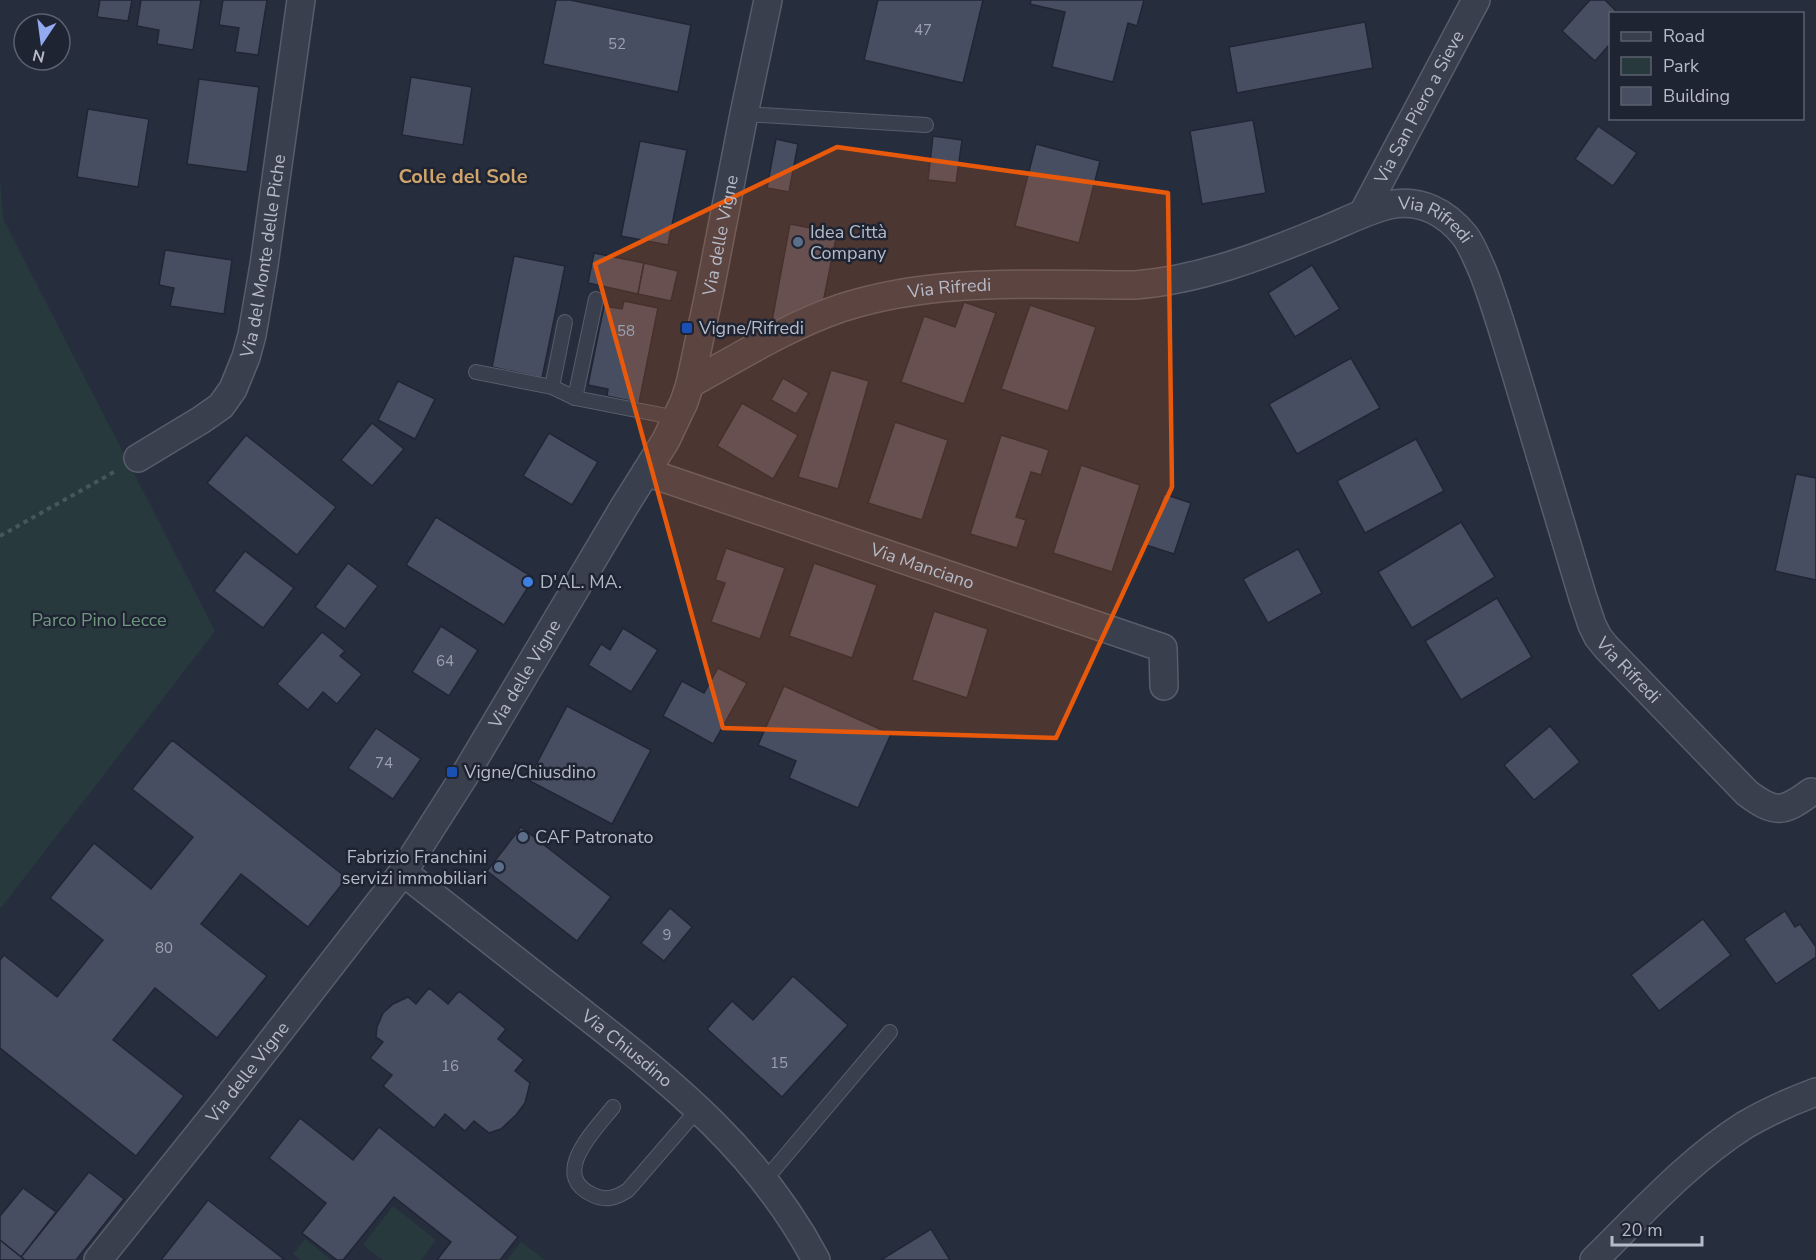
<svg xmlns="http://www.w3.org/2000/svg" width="1816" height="1260" viewBox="0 0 1816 1260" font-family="'Nunito Sans',sans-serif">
  <rect width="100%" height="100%" fill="#262d3d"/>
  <g fill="#28393e">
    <path d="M0,177L3,219L215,631L0,909Z"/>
    <path d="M393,1206L436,1240L421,1260H383L363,1245Z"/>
    <path d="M305,1239L331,1260H301L293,1254Z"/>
    <path d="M521,1242L545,1260H507Z"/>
  </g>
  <g fill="#484e61" stroke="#212635" stroke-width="1.5">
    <path d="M100,0H132L128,21L97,17Z"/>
    <path d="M141,0H201L193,50L157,44L159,30L137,26Z"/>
    <path d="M223,0H267L258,55L235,52L239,28L219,25Z"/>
    <path d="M556,0H570L691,25L678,92L543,64Z"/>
    <path d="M878,0H983L963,83L864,60Z"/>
    <path d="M1031,0H1144L1137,26L1128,23L1113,82L1052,67L1065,12L1030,4Z"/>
    <path d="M1590,0H1605L1619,14H1610V44L1595,61L1562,31Z"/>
    <path d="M1365,22L1373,68L1237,93L1229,47Z"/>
    <path d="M411,77L472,87L463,145L402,135Z"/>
    <path d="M199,79L259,87L247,172L187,164Z"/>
    <path d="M88,109L149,119L138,187L77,177Z"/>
    <path d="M1253,120L1266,193L1202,204L1190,131Z"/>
    <path d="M1598,126L1637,153L1613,186L1575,159Z"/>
    <path d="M933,136L962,140L956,183L928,180Z"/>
    <path d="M776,139L798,144L789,192L767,188Z"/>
    <path d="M640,141L687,150L668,245L621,236Z"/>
    <path d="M1036,144L1100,161L1079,243L1015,226Z"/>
    <path d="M790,224L837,233L823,303L771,326Z"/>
    <path d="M165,250L232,260L224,314L170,306L174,288L159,285Z"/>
    <path d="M594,253L644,263L638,294L588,283Z"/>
    <path d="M514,256L565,266L542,378L492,367Z"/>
    <path d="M644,263L678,271L671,301L638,294Z"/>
    <path d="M1312,265L1340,309L1295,337L1268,293Z"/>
    <path d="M624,301L658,308L639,403L607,396L608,389L588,385L604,306L622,309Z"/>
    <path d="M964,302L996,313L964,404L901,382L924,316L955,327Z"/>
    <path d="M1030,305L1096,327L1068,411L1001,389Z"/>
    <path d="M1351,358L1380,408L1297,454L1269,404Z"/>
    <path d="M831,370L869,381L838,489L798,477Z"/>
    <path d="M783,378L809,393L796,414L771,400Z"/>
    <path d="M398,381L435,399L415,439L378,420Z"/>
    <path d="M742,403L798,435L773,479L717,446Z"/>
    <path d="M895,422L948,440L922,520L868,503Z"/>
    <path d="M372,423L404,449L372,486L341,460Z"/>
    <path d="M549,433L598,462L572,505L523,476Z"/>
    <path d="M246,435L336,507L297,555L207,483Z"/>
    <path d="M1001,435L1049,450L1041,475L1031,472L1016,517L1026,520L1017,548L970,534Z"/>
    <path d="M1416,439L1444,491L1365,533L1337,481Z"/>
    <path d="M1081,465L1140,485L1112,572L1053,553Z"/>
    <path d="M1796,474L1816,478V580L1775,571Z"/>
    <path d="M1164,494L1191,503L1174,554L1146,545Z"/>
    <path d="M436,517L534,578L504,625L406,565Z"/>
    <path d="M1461,522L1495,577L1412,628L1378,572Z"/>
    <path d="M726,548L785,568L760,639L711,622L725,583L715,580Z"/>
    <path d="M1298,549L1322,593L1268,623L1243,579Z"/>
    <path d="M245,551L294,588L263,628L214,591Z"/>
    <path d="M348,563L378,586L345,629L315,607Z"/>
    <path d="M814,563L877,585L852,658L789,636Z"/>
    <path d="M1497,598L1532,657L1461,700L1425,641Z"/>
    <path d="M934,611L988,629L967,698L912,680Z"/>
    <path d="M441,626L478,650L449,696L412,672Z"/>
    <path d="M623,628L658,650L631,692L588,665L601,644L610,650Z"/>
    <path d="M322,632L345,651L340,656L362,674L337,704L323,692L308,710L277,684Z"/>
    <path d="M718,668L747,683L713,744L663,716L682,681L704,693Z"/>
    <path d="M784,686L891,734L858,808L789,778L796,761L758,745Z"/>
    <path d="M567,706L651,750L612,824L528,780Z"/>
    <path d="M1550,726L1580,762L1534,800L1504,765Z"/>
    <path d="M376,728L421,759L393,799L348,768Z"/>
    <path d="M172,740L347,878L308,927L241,874L201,924L267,976L217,1038L155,988L113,1040L184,1096L136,1156L0,1048V960L4,955L57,997L103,940L50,898L94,843L151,889L193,837L132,789Z"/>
    <path d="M521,827L611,897L577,941L487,871Z"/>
    <path d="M670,908L692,927L664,961L641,943Z"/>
    <path d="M1785,911L1795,927L1800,924L1816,947V957L1776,984L1744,939Z"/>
    <path d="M1703,919L1731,955L1659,1011L1631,975Z"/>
    <path d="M793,976L848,1025L782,1097L707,1029L732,1001L753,1020Z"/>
    <path d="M429,988L448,1004L459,991L506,1029L498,1039L524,1060L515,1071L530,1083L525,1103L516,1115L501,1129L489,1133L474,1121L465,1131L445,1114L434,1128L383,1086L392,1075L370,1058L383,1042L376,1037L377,1027L383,1013L393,1004L408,997L416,1004Z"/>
    <path d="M300,1118L353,1160L379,1127L518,1237L500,1260H437L451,1242L394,1197L343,1260H337L302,1233L326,1203L269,1158Z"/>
    <path d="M89,1172L124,1199L76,1260H25L21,1257Z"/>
    <path d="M23,1188L56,1212L21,1257L0,1240V1216Z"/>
    <path d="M208,1200L285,1260H161Z"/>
    <path d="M931,1229L950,1260H881Z"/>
    <path d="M0,1240L21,1257L25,1260H0Z"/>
  </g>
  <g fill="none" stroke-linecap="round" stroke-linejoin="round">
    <g stroke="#585d6b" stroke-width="16">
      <g id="service">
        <path d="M744,114L926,125"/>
        <path d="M476,372L552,387L575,398L677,418"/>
        <path d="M552,387L565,322"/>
        <path d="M575,398L596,299"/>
        <path d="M613,1107C596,1129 548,1175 593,1195C606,1201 616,1198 628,1190L699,1108"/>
        <path d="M765,1180L890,1032"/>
      </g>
    </g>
    <g stroke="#585d6b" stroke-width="30">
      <g id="minor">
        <path id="s1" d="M1363,213L1476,0"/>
        <path id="s2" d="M690,384C739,357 788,326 841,308C936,277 1036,285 1135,285C1198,280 1259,257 1317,233C1341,224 1364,211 1389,205C1419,198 1446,212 1465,236C1473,247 1477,259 1483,272C1495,303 1504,335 1514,367C1537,444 1560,521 1583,598L1592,625L1598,637L1606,647L1747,793C1775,814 1783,813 1811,792"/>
        <path id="s3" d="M138,458L201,420L221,406L233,389L246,357L252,335L264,265L301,0"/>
        <path id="s4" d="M646,472L1163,648L1164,686"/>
        <path id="s5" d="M403,872C461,918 520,964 579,1010C674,1084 759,1152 816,1260"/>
        <path id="s6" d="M98,1260L223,1104L403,872L463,778L624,507L666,440L684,402L690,384L709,294L744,114L768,0"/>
        <path d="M1594,1260C1642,1213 1688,1161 1745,1125C1767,1112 1792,1101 1816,1092"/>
      </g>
    </g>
    <path stroke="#46565b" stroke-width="4" stroke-dasharray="4.5 4.5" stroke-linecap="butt" d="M0,536L114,472"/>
    <use href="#service" stroke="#3a3f4e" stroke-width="14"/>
    <use href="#minor" stroke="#3a3f4e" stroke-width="27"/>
  </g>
  <path fill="#e8590c" fill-opacity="0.2" stroke="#e8590c" stroke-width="4.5" stroke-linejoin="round" d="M837,147L1168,193L1172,487L1056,738L723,728L595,264Z"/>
  <g fill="#5c6f8a" stroke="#1f2433" stroke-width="2">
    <circle cx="798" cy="242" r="6"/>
    <circle cx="523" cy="837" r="6"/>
    <circle cx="499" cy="867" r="6"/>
  </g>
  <g fill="#1a4fb4" stroke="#1f2433" stroke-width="2">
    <rect x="681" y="322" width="12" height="12" rx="3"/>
    <rect x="446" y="766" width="12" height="12" rx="3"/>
  </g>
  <circle fill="#3f7fe0" stroke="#1f2433" stroke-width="2" cx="528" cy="582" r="6"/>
  <g text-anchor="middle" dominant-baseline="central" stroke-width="5" stroke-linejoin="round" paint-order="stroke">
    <g font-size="15" fill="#9aa0ae">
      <text x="923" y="30">47</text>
      <text x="617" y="44">52</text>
      <text x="626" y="331">58</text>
      <text x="445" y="661">64</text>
      <text x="384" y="763">74</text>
      <text x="667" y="935">9</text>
      <text x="164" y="948">80</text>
      <text x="779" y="1063">15</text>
      <text x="450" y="1066">16</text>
    </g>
    <g font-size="18" fill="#b6bbc8" stroke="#1f2433">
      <text stroke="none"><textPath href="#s1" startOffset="120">Via San Piero a Sieve</textPath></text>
      <text stroke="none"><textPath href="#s2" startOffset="784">Via Rifredi</textPath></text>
      <text stroke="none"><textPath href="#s6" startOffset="1212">Via delle Vigne</textPath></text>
      <text stroke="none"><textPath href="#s3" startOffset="256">Via del Monte delle Piche</textPath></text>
      <text stroke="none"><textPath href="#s2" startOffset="280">Via Rifredi</textPath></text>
      <text stroke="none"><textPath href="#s4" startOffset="292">Via Manciano</textPath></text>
      <text stroke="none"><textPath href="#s2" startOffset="1288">Via Rifredi</textPath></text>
      <text stroke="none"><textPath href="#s6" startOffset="726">Via delle Vigne</textPath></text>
      <text stroke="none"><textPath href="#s5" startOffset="285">Via Chiusdino</textPath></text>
      <text stroke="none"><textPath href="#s6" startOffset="240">Via delle Vigne</textPath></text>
    </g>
    <g font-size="18" fill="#b6bbc8" stroke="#1f2433" text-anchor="start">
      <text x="810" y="232">Idea Città<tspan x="810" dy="21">Company</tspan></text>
      <text x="699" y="328">Vigne/Rifredi</text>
      <text x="540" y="582">D'AL. MA.</text>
      <text x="464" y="772">Vigne/Chiusdino</text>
      <text x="535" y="837">CAF Patronato</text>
      <text x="487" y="857" text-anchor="end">Fabrizio Franchini<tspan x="487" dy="21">servizi immobiliari</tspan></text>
    </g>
    <g font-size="18" fill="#6f987e" stroke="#1f2433">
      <text x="99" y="620">Parco Pino Lecce</text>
    </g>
    <g font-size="20" font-weight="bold" fill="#cea46c" stroke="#1f2433">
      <text x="463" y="176">Colle del Sole</text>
    </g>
  </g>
  <rect x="1609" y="12" width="195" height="108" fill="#1f2433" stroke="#5b606f" stroke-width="1.5"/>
  <rect x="1621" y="32" width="30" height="9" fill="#3a3f4e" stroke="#5b606f" stroke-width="1.5"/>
  <text x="1663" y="42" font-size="18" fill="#b6bbc8">Road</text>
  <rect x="1621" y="57" width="30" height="18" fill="#28393e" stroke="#5b606f" stroke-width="1.5"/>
  <text x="1663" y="72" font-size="18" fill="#b6bbc8">Park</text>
  <rect x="1621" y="87" width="30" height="18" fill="#484e61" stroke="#5b606f" stroke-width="1.5"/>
  <text x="1663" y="102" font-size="18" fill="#b6bbc8">Building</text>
  <g transform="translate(42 42) rotate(193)"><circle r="28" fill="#1f2433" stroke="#5b606f" stroke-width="1.5"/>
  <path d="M0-4.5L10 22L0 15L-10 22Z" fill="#93aaf1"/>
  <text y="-9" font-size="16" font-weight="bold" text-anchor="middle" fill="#b6bbc8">N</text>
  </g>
  <path d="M1612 1236v9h90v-9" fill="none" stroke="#b6bbc8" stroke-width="3"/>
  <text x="1621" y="1236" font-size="18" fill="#b6bbc8" stroke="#1f2433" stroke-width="4.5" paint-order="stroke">20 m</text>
</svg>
